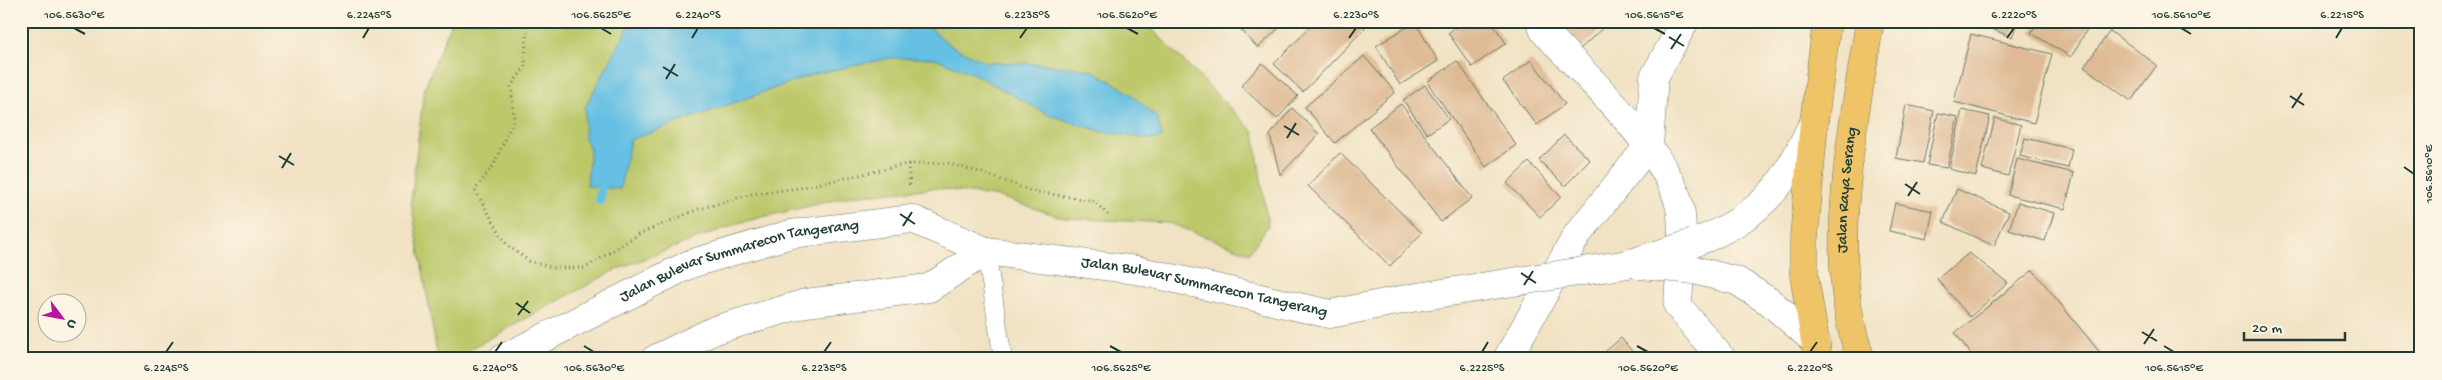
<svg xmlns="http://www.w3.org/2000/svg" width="2442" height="380" viewBox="0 0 2442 380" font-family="'Gochi Hand',sans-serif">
  <rect width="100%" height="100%" fill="#fcf5e5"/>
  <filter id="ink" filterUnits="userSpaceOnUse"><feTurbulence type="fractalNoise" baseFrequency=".02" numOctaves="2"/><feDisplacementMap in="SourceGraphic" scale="10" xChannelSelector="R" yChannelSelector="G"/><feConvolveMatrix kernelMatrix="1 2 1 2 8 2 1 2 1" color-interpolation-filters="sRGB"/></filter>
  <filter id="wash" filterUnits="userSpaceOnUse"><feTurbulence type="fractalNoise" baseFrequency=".0096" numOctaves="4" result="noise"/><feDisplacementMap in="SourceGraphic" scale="20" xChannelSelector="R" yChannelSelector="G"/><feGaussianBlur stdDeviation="1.12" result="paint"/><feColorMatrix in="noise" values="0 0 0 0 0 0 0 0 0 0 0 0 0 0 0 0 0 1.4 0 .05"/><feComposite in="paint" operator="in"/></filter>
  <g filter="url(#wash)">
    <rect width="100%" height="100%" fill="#f1e2c3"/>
    <path fill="#bcc86a" stroke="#6e824f" d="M452,21H1144L1254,132L1268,226L1249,253L1169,223L1064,218L999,197L935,188L852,196L738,223L615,270L452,359H438L411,202L424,89Z"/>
    <path fill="#65c0e3" stroke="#427e8c" d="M632,21H929L933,31L950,45L985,62L1044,64L1092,70L1127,91L1157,117L1162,137L1153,140L1103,132L1047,114L976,75L935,58H891L814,74L630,140L620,189L587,186L590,149L584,138L585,107Z"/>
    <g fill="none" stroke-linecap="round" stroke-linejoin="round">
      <path stroke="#65c0e3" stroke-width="10" d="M600,200L601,187"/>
    </g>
    <g id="blocks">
      <g fill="#dfbb95">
        <path d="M1233,21H1286L1258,48Z"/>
        <path d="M1316,21H1358L1365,28L1303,92L1274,64Z"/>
        <path d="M1464,21H1491L1506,43L1472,67L1448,33Z"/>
        <path d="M1548,21H1610L1576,53Z"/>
        <path d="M1972,21H2018L2012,37Z"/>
        <path d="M2038,21H2092L2071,57L2031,33Z"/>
        <path d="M2169,21H2191L2184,32Z"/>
        <path d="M1415,22L1438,61L1400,85L1376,46Z"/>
        <path d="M2110,31L2157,65L2131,101L2084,67Z"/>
        <path d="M1971,34L2052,54L2034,123L1954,102Z"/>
        <path d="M1364,56L1395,92L1335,143L1305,107Z"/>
        <path d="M1531,60L1565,104L1537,125L1503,81Z"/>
        <path d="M1457,61L1516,145L1486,167L1427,82Z"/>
        <path d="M1262,63L1298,96L1277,119L1241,86Z"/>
        <path d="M1425,85L1449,119L1427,134L1403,100Z"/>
        <path d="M1401,104L1472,198L1441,222L1369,128Z"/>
        <path d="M1906,105L1934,111L1923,163L1896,158Z"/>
        <path d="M1292,108L1319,134L1280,175L1270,135Z"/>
        <path d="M1962,110L1990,116L1976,176L1949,169Z"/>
        <path d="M1938,113L1958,117L1947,168L1927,165Z"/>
        <path d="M1995,118L2021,125L2008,176L1982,169Z"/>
        <path d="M1564,135L1590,160L1565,186L1539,160Z"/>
        <path d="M2025,138L2072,149L2068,168L2020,156Z"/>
        <path d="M1340,153L1422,233L1390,266L1308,186Z"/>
        <path d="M2017,159L2074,173L2065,209L2008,195Z"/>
        <path d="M1529,162L1561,197L1540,217L1507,183Z"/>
        <path d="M1957,189L2009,212L1994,246L1943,222Z"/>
        <path d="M2018,202L2054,213L2045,241L2009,230Z"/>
        <path d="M1895,203L1933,211L1927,239L1889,231Z"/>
        <path d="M1969,253L2008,283L1970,317L1937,279Z"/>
        <path d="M2033,270L2102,355L2098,359H1975L1955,333Z"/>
        <path d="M1621,338L1636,356L1632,359H1597Z"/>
      </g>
    </g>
  </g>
  <g filter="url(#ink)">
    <use href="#blocks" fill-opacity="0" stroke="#687766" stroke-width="1"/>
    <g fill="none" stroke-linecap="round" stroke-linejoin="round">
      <g stroke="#687766" stroke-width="19">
        <path id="lane" d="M986,251L1003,359"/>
      </g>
      <g stroke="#687766" stroke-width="29">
        <g id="street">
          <path d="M1540,21L1544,31C1583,74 1676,158 1681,215C1684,244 1679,276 1678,306L1722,359"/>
          <path d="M1693,243C1727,231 1758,212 1780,183C1794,165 1803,142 1814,122"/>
          <path d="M1694,270L1737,281L1770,302L1816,342"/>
          <path id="s1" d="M502,359L690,264L791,234L912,219L986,251L1136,270L1330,314L1411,298"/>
          <path d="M655,359L715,330L806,303L929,288L986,251"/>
          <path d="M1507,359L1577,235L1649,145L1654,77L1685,21"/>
        </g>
      </g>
      <g stroke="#687766" stroke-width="29">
        <g id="highway">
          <path d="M1818,359L1804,275V238L1814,122L1827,21"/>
          <path id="s2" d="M1861,359C1824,261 1854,122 1870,21"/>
        </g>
      </g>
      <g stroke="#687766" stroke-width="3" stroke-dasharray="1 4" stroke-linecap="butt">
        <path d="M527,21L525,67L511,86L514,119L494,164L475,190L507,245L529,261L554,268H585L639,234L699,209L752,194L799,188L908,164L947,163L983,173L1031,191L1094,201L1110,217"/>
        <path d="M908,164L910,188"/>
        <path d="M1100,359L1101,355"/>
      </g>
      <use href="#lane" stroke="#fff" stroke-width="18"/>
      <use href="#street" stroke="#fff" stroke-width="28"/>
      <use href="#highway" stroke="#efc469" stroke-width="28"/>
      <g stroke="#687766" stroke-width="29" stroke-linecap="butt">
        <g id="street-bridge">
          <path d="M1640,265L1694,270"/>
          <path d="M1411,298L1628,264L1693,243"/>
        </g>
      </g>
      <use href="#street-bridge" stroke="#fff" stroke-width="28"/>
    </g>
  </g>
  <path fill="none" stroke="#1f3d34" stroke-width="2" d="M74,28L85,34M601,28L611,34M1127,28L1138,34M1654,28L1665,34M2181,28L2191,34M1669,37L1684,46M363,38L369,28M692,38L698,28M1020,38L1027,28M1349,38L1356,28M2007,38L2014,28M2336,38L2342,28M1671,49L1681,34M663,67L678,76M666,79L675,64M2290,96L2304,105M2292,108L2302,93M1284,126L1299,135M1287,138L1296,123M279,156L294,165M2404,167L2414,174M282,168L291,153M1905,184L1920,194M1908,196L1917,182M900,214L915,224M903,226L912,212M1521,273L1536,283M1524,285L1533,271M516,303L530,313M518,315L528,301M2142,332L2157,341M2144,344L2154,329M584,346L594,352M1110,346L1121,352M1637,346L1648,352M2164,346L2174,352M166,352L173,342M495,352L502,342M824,352L831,342M1482,352L1488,342M1810,352L1817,342"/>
  <g text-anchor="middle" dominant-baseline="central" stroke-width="4" stroke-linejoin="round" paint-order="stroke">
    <g font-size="16" fill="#1f3d34" stroke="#fcf5e5">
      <text stroke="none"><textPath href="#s2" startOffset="171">Jalan Raya Serang</textPath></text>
      <text stroke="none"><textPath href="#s1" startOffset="259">Jalan Bulevar Summarecon Tangerang</textPath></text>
      <text stroke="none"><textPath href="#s1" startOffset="740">Jalan Bulevar Summarecon Tangerang</textPath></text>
    </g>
  </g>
  <rect width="2442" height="380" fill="none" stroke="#fcf5e5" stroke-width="55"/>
  <g transform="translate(62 318) rotate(122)"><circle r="24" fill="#fcf5e5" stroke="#a4ab9e"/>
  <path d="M0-4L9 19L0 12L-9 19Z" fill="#b5179e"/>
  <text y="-8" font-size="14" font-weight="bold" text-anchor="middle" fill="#1f3d34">U</text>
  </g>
  <path d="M2244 332v8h101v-8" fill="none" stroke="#1f3d34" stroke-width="2.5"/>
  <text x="2252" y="332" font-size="15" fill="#1f3d34" stroke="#fcf5e5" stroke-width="4" paint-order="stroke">20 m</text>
  <rect x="28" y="28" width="2386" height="324" fill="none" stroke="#1f3d34" stroke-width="2"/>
  <g font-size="12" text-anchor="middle" fill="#1f3d34">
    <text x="74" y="18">106.5630°E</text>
    <text x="369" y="18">6.2245°S</text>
    <text x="601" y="18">106.5625°E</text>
    <text x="698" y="18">6.2240°S</text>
    <text x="1027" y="18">6.2235°S</text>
    <text x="1127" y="18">106.5620°E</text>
    <text x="1356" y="18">6.2230°S</text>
    <text x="1654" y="18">106.5615°E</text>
    <text x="2014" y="18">6.2220°S</text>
    <text x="2181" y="18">106.5610°E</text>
    <text x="2342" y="18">6.2215°S</text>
    <text transform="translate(2428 174) rotate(-90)" y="4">106.5610°E</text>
    <text x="166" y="371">6.2245°S</text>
    <text x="495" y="371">6.2240°S</text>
    <text x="594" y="371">106.5630°E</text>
    <text x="824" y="371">6.2235°S</text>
    <text x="1121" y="371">106.5625°E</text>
    <text x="1482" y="371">6.2225°S</text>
    <text x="1648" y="371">106.5620°E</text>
    <text x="1810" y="371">6.2220°S</text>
    <text x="2174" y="371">106.5615°E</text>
  </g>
</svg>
